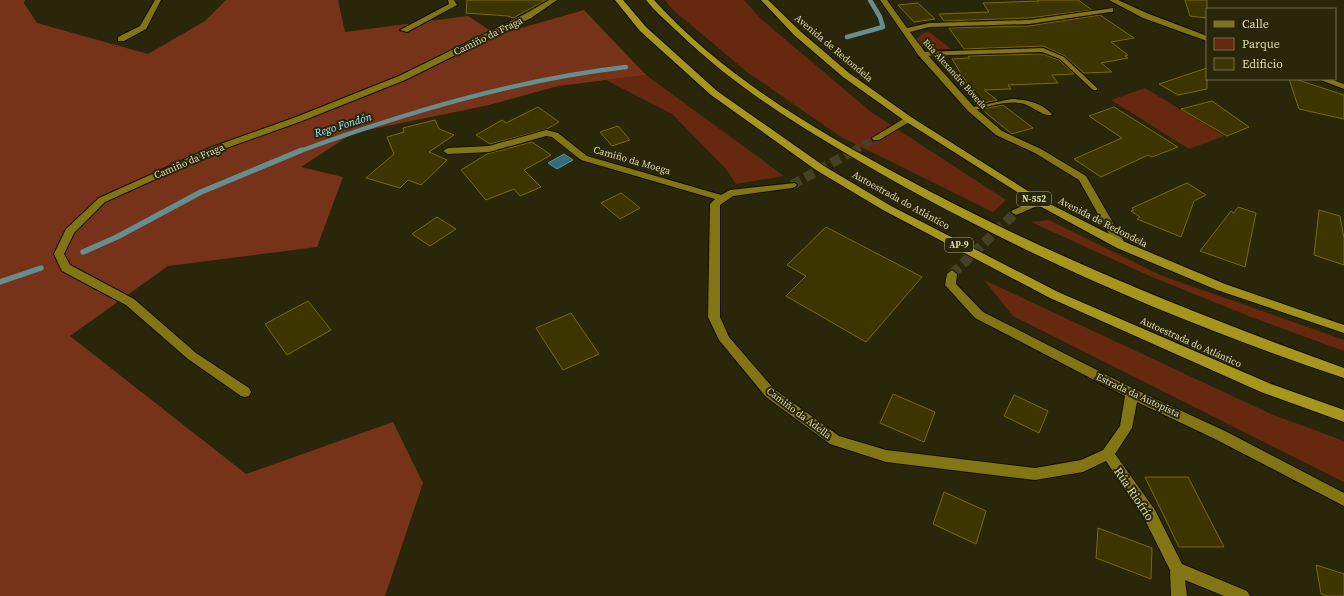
<svg xmlns="http://www.w3.org/2000/svg" width="1344" height="596" viewBox="0 0 1344 596" font-family="'Source Serif 4',serif">
  <rect width="100%" height="100%" fill="#2a260a"/>
  <g fill="#66280f">
    <path d="M665,0H744L761,19L871,112L1006,200L993,212L841,137L747,72L672,9Z"/>
    <path d="M928,31L951,49C939,49 923,50 915,40L922,34Z"/>
    <path d="M646,75L784,176L736,184L726,169L672,114L606,80Z"/>
    <path d="M1145,88L1224,136L1189,149L1111,100Z"/>
    <path d="M1049,220L1160,275L1344,340V351L1251,317L1152,277L1031,222Z"/>
    <path d="M984,280L1271,414L1344,441V482L1013,316Z"/>
  </g>
  <path fill="#763319" d="M0,0H25L24,3L37,23L148,54L205,21L226,0H338L345,32L468,16L497,35L584,10L646,75L558,86L489,105L353,133L301,167L343,177L317,247L168,266L70,336L246,474L393,422L423,483L385,596H0Z"/>
  <path fill="#316d7f" stroke="#668e8e" d="M564,154L573,160L557,169L548,163Z"/>
  <g fill="none" stroke-linecap="round" stroke-linejoin="round">
    <g stroke="#668e8e" stroke-width="4.5">
      <path d="M847,37L883,27L880,17L870,0"/>
      <path d="M300,151C405,113 514,80 626,67"/>
    </g>
    <g stroke="#668e8e" stroke-width="5.5">
      <path d="M83,252L117,237L201,192L302,150"/>
      <path d="M0,282L41,268"/>
    </g>
  </g>
  <g fill="#3c3500" stroke="#796b00">
    <path d="M467,0H546L513,18L508,16L466,13Z"/>
    <path d="M1038,0H1078L1092,10L1029,18L944,21L939,14L989,12L983,3L1039,1Z"/>
    <path d="M1185,0H1207V18L1190,16Z"/>
    <path d="M918,3L935,19L914,22L898,5Z"/>
    <path d="M1100,15L1134,38L1111,42L1128,55L1125,56L1128,58L1101,63L1112,72L1084,73L1065,56L1043,46L964,49L949,28L1029,26Z"/>
    <path d="M1042,54L1059,60L1074,74L1052,75L1058,83L1008,85L1011,89L984,90L997,100L980,104L952,59L970,58L968,56Z"/>
    <path d="M1207,68V89L1178,95L1159,84Z"/>
    <path d="M1289,79H1295L1344,95V119L1299,109Z"/>
    <path d="M1212,101L1249,127L1227,136L1181,109Z"/>
    <path d="M1003,105L1033,128L1012,134L986,113L983,109Z"/>
    <path d="M538,107L559,122L547,129L490,144L476,135L502,120L506,123Z"/>
    <path d="M1114,107L1178,147L1152,157L1148,155L1101,177L1074,159L1122,138L1089,116Z"/>
    <path d="M435,120L439,129L454,135L429,152L447,160L421,185L408,180L400,188L366,178L394,154L387,137L404,132L403,128Z"/>
    <path d="M618,126L630,140L612,146L600,132Z"/>
    <path d="M532,142L551,155L524,170L541,187L520,196L514,189L486,200L461,170L487,154Z"/>
    <path d="M1187,183L1206,195L1194,201L1181,237L1137,219L1140,217L1131,211L1134,210L1132,208Z"/>
    <path d="M621,193L640,208L620,219L601,203Z"/>
    <path d="M1238,207L1256,213L1245,267L1200,251L1231,211L1234,213Z"/>
    <path d="M1319,210L1340,216L1344,238V265L1314,255Z"/>
    <path d="M437,217L456,229L430,246L412,234Z"/>
    <path d="M826,227L922,277L866,342L786,296L806,276L787,265Z"/>
    <path d="M308,301L331,330L287,355L265,324Z"/>
    <path d="M571,313L599,354L563,370L536,328Z"/>
    <path d="M893,394L935,412L924,442L880,423Z"/>
    <path d="M1014,395L1048,411L1039,433L1004,416Z"/>
    <path d="M1145,477H1188L1224,547H1179Z"/>
    <path d="M944,492L986,511L976,544L933,524Z"/>
    <path d="M1098,528L1152,548L1151,579L1096,558Z"/>
    <path d="M1316,565L1344,574V596H1328L1321,594Z"/>
  </g>
  <g fill="none" stroke-linecap="round" stroke-linejoin="round">
    <path stroke="#454123" stroke-width="8" stroke-dasharray="8 4" stroke-linecap="butt" d="M853,151L876,138"/>
    <g stroke="#454123" stroke-width="10" stroke-dasharray="10 5" stroke-linecap="butt">
      <path d="M792,185L855,150"/>
      <path d="M952,274L1016,212"/>
    </g>
    <g stroke="#130e00" stroke-width="2">
      <g id="service">
        <path d="M1043,48L1064,57L1097,88V90H1093L1060,59L1042,52L922,56L919,54L922,52Z"/>
        <path d="M1011,99C1026,99 1042,103 1052,114L1051,115C1043,117 1030,104 1020,103C1004,101 987,107 971,111L968,109L969,108Z"/>
      </g>
    </g>
    <g stroke="#130e00" stroke-width="2">
      <g id="minor">
        <path d="M155,0H161L146,29L124,41H118V37L140,26Z"/>
        <path d="M448,0H454L457,5L407,32L400,30L449,4Z"/>
        <path d="M549,0H557L531,18L405,80L302,121L218,151L105,202L74,233L64,254L70,265L134,299L196,353L249,388L251,392L249,396L245,397L241,396L188,359L126,305L62,271L54,254L66,229L99,198L212,147L296,117L399,76L525,14Z"/>
        <path d="M880,0H887L907,28L929,23L1029,20L1113,8V12H1110L1029,24L929,27L910,32L925,52L974,107L1002,131L1041,149L1086,176L1126,245L1125,248H1117L1079,180L1035,153L996,135L968,111L919,56Z"/>
        <path d="M908,116L911,117V121L879,140H873L872,138Z"/>
        <path d="M546,130L558,133L587,156L721,195L730,190L795,183L797,185L795,187L792,188L733,196L720,205V317L729,337L774,389L839,436L886,450L1035,468L1081,460L1103,450L1120,426L1125,396L975,318L945,285L947,274L952,270L957,274L956,284L983,312L1136,390L1225,431L1344,493V506L1215,439L1137,402L1132,428L1115,454L1155,510L1182,564L1247,591L1250,596H1224L1185,580L1187,596H1171L1170,570L1145,520L1106,461L1083,472L1035,480L886,462L830,444L766,397L719,340L708,317L710,204L715,199L581,160L552,137L546,136L489,152L448,154L443,151L448,148L489,146Z"/>
        <path d="M1039,199L1044,202L1042,204L1016,215L1011,212L1013,210Z"/>
      </g>
    </g>
    <g stroke="#130e00" stroke-width="2">
      <g id="secondary">
        <path d="M1109,0H1118L1149,14L1207,36V41L1143,18Z"/>
        <path d="M1318,79H1330L1344,84V89Z"/>
      </g>
    </g>
    <g stroke="#130e00" stroke-width="2">
      <path id="trunk" d="M761,0H768L800,31L849,73L911,117L1042,200L1125,242L1225,284L1344,325V333L1217,290L1117,248L1036,204L905,121L843,77L794,35Z"/>
    </g>
    <g stroke="#130e00" stroke-width="2">
      <g id="motorway">
        <path d="M615,0H623L646,27L717,91L824,166L891,206L1058,292L1271,384L1344,410V422L1261,392L1050,298L883,210L816,170L711,95L640,31Z"/>
        <path d="M646,0H654C722,75 813,129 901,176C1043,253 1192,313 1344,368V378C1167,319 993,242 832,145C778,113 726,78 680,34C669,23 656,13 646,0Z"/>
      </g>
    </g>
    <use href="#service" fill="#827514" fill-rule="evenodd"/>
    <use href="#minor" fill="#827514" fill-rule="evenodd"/>
    <use href="#secondary" fill="#827514" fill-rule="evenodd"/>
    <use href="#trunk" fill="#a0901b" fill-rule="evenodd"/>
    <use href="#motorway" fill="#a7961d" fill-rule="evenodd"/>
  </g>
  <g text-anchor="middle" dominant-baseline="central" stroke-width="4" stroke-linejoin="round" paint-order="stroke">
    <g font-size="9" fill="#e0dab0" stroke="#2a260a">
      <text transform="translate(955 74) rotate(48)">Rúa Alexandre Bóveda</text>
    </g>
    <g fill="#2a260a" stroke="#a9a47e" stroke-width="1">
      <rect x="1017" y="192" width="34" height="14" rx="3"/>
      <rect x="945" y="238" width="28" height="14" rx="3"/>
    </g>
    <g font-size="9" font-weight="bold" fill="#e0dab0">
      <text x="1034" y="199">N-552</text>
      <text x="959" y="245">AP-9</text>
    </g>
    <g font-size="10" fill="#e0dab0" stroke="#2a260a">
      <text transform="translate(488 36) rotate(-26)">Camiño da Fraga</text>
      <text transform="translate(834 48) rotate(40)">Avenida de Redondela</text>
      <text transform="translate(632 160) rotate(16)">Camiño da Moega</text>
      <text transform="translate(189 161) rotate(-23)">Camiño da Fraga</text>
      <text transform="translate(901 200) rotate(29)">Autoestrada do Atlántico</text>
      <text transform="translate(1103 222) rotate(27)">Avenida de Redondela</text>
      <text transform="translate(1191 342) rotate(24)">Autoestrada do Atlántico</text>
      <text transform="translate(1138 395) rotate(25)">Estrada da Autopista</text>
      <text transform="translate(799 413) rotate(37)">Camiño da Adella</text>
    </g>
    <g font-size="11" font-style="italic" fill="#9ce5fd" stroke="#2a260a">
      <text transform="translate(343 125) rotate(-17)">Rego Fondón</text>
    </g>
    <g font-size="12" fill="#e0dab0" stroke="#2a260a">
      <text transform="translate(1134 494) rotate(56)">Rúa Riofrío</text>
    </g>
  </g>
  <rect x="1206" y="8" width="130" height="72" fill="#2a260a" stroke="#736e4c"/>
  <rect x="1214" y="21" width="20" height="6" fill="#827514" stroke="#736e4c"/>
  <text x="1242" y="28" font-size="12" fill="#e0dab0">Calle</text>
  <rect x="1214" y="38" width="20" height="12" fill="#66280f" stroke="#736e4c"/>
  <text x="1242" y="48" font-size="12" fill="#e0dab0">Parque</text>
  <rect x="1214" y="58" width="20" height="12" fill="#3c3500" stroke="#736e4c"/>
  <text x="1242" y="68" font-size="12" fill="#e0dab0">Edificio</text>
</svg>
